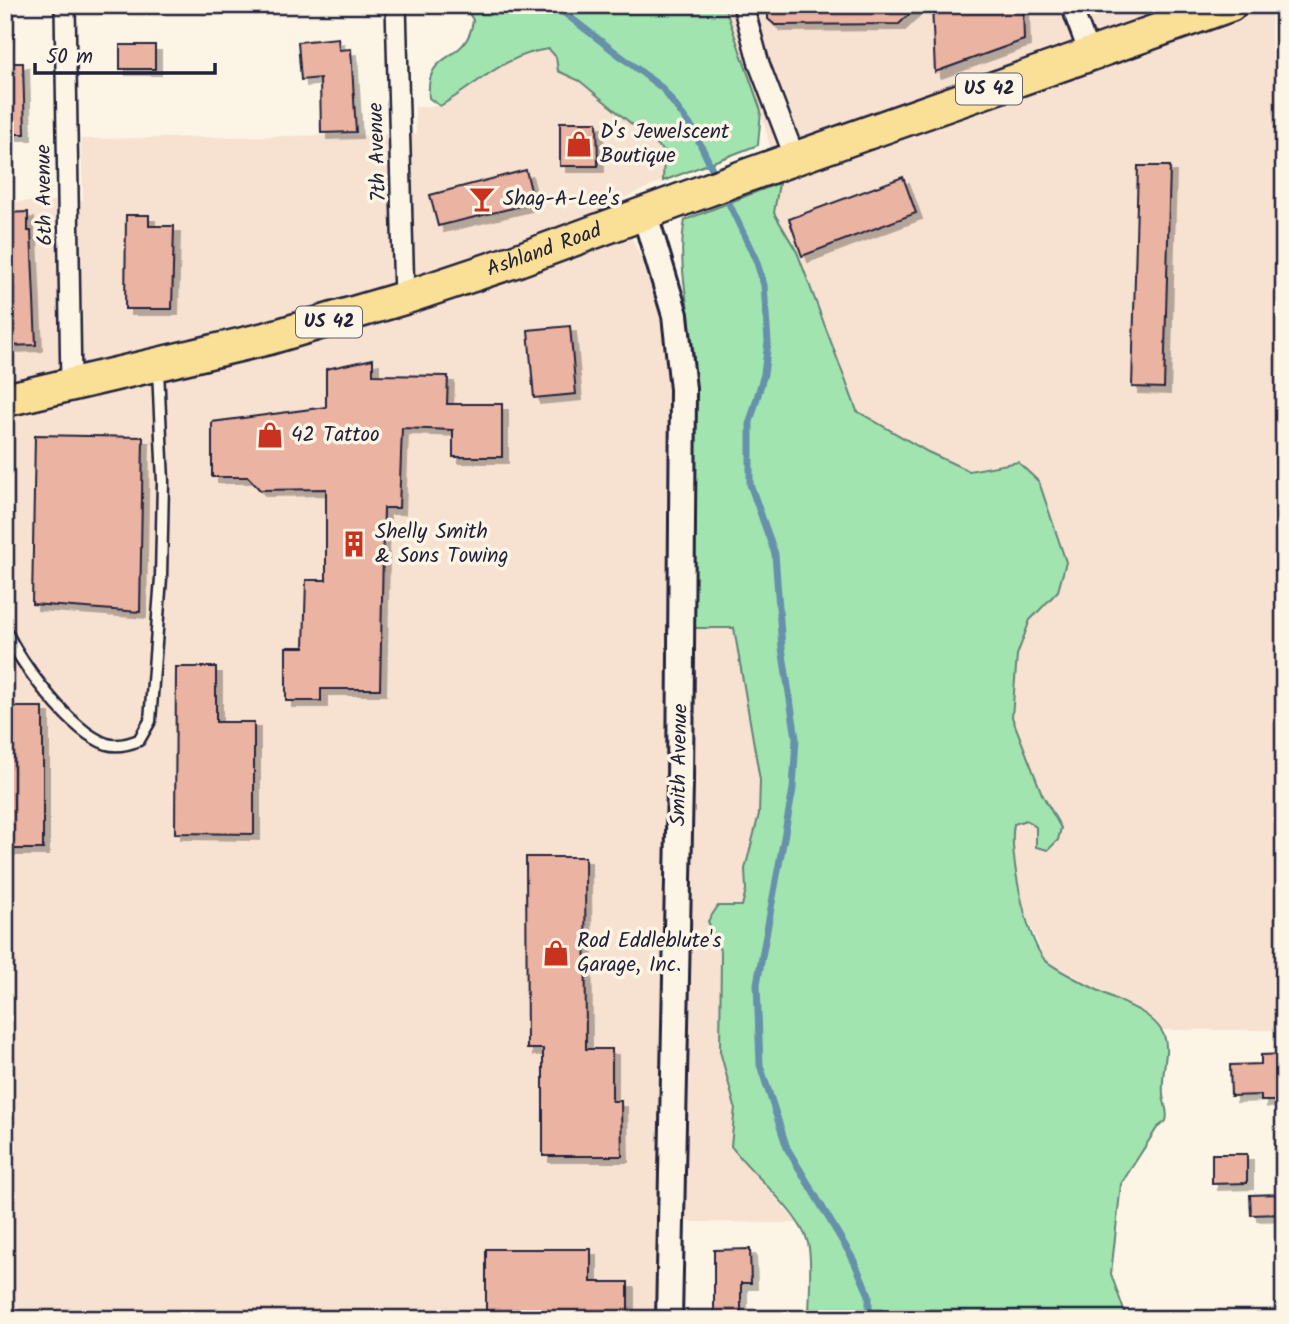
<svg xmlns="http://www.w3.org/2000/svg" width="1289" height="1324" viewBox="0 0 1289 1324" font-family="Kalam,sans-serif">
  <defs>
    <filter id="shadow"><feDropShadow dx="6" dy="6" stdDeviation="0" flood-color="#0004"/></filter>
  </defs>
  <rect width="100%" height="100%" fill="#fcf5e5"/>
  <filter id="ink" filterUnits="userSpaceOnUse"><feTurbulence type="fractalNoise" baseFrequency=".0143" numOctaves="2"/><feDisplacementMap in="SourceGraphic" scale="14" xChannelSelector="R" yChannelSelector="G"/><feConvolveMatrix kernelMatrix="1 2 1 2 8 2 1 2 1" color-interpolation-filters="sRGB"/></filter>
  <g filter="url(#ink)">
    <g fill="#f7e1d1">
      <path d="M724,5H1284V1030H1162L1155,1020L1140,1011L1045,960L1023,907L1010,840L1014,824L1026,820L1036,827L1034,836L1061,828L1042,794L1012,717L1017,655L1030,620L1058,591L1066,562L1039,482L1018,462L969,471L928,452L857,411L797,252L774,213L779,183L761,111Z"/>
      <path d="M549,49L556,57L559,71L580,81L664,151L663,181L615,202L661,301L666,339L670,392L669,628H734L760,780L759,814L745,869L746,890L742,907L708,921L721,953L720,1051L735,1107L731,1146L797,1223L685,1222L683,1319H5V202L83,200L81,139L416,134L415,107L440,106L502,63L528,51Z"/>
    </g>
    <g fill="#a1e4af" stroke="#628375" stroke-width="2">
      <path d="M464,5H724L761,111L758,145L663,181L664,151L580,81L558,71L556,57L549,49C505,54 477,85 440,106L429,98C425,46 467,67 473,20Z"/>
      <path d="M779,183L774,213L797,252L857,411L928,452L969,471L1018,462L1039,482L1066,562L1058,591L1030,620L1017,655L1012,717L1042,794L1061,828L1058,840L1048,850L1036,847V827L1026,820L1014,824C1008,852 1026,936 1044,959C1054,971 1123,1002 1140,1011C1182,1037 1160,1056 1163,1095C1164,1106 1169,1110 1166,1121L1157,1128L1121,1184L1111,1274L1127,1319H809C809,1296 812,1271 809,1248C805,1216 751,1174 731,1146L735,1107L720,1051L721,953L708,921L718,906H742L746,890L745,869L759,814L760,780L734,628H691L694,359C691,312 676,266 685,220Z"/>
    </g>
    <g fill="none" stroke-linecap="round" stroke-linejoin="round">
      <g stroke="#6691ab" stroke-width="7">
        <path d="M554,5L662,88L693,129L717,179"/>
        <path d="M724,193L756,260L764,285L768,342L764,374L750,422V484L775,554L782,648L796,738L793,789L757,984L760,1065L787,1148L853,1259L869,1295V1319"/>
      </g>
    </g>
    <g fill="#ebb3a2" stroke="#22223b" stroke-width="2" filter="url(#shadow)">
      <path d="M768,5H919L899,24L775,25L768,19Z"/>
      <path d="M932,5H1023L1024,40L935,72Z"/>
      <path d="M338,38L339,50L351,49L356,132L321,133L320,78L301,80L298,42Z"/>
      <rect x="120" y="45" width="35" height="24"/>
      <path d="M5,63H23L25,134H5Z"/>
      <path d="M560,122H597L598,166H560Z"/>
      <path d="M1138,166H1170L1164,388L1132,387Z"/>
      <path d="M526,170L534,203L438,226L430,195Z"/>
      <path d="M903,177L916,213L802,256L789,219Z"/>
      <path d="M28,212V231H31L36,345L5,346V213Z"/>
      <path d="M126,215H149V226H174L172,309H125Z"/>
      <path d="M570,326L576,394L534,398L528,330Z"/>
      <path d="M373,359V375L448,376L447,404H502V457H453V430L402,428L399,508H384L380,689H321V701H286V647H304L306,580H326V489L260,490L248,477H212V422L326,407V369Z"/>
      <path d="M35,435L143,437L140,612L32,604Z"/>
      <path d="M176,667H216V722H254V834L175,833Z"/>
      <rect x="5" y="707" width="38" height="142"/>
      <path d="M526,857H585L586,1049H612V1101H621L622,1156H543V1049H527Z"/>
      <path d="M1284,1054V1101H1261V1095L1231,1096L1230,1065L1261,1064V1055Z"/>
      <path d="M1212,1154H1247V1183L1212,1184Z"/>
      <path d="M1284,1194V1214L1251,1215L1250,1195Z"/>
      <path d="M486,1249H591V1282H628V1319H486Z"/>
      <path d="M750,1249L751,1283H741V1319H714V1250Z"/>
    </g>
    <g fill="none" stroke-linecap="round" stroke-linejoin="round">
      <g stroke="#22223b" stroke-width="15">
        <path id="service" d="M5,629C20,663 71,732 107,744C117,747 129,744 139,740L150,721L161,578L163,482L158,369"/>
      </g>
      <g stroke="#22223b" stroke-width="24">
        <g id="minor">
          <path d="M65,5L71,385"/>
          <path d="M396,5L404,298"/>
          <path d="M743,5L759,64L795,158"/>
          <path d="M1071,5L1089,53"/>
        </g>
      </g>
      <g stroke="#22223b" stroke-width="30">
        <path id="tertiary" d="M645,215L675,315L683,389L680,783L669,1319"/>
      </g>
      <g stroke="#22223b" stroke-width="37">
        <g id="primary">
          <path id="s1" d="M5,400L269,338L404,298L518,260L748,175L1230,5"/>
        </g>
      </g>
      <use href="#service" stroke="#fcf5e5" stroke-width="10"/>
      <use href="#minor" stroke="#fcf5e5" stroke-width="19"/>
      <use href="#tertiary" stroke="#fcf5e5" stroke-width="24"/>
      <use href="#primary" stroke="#fadf96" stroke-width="32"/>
    </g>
  </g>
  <defs>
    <g id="shop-bare" transform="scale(2.1)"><path d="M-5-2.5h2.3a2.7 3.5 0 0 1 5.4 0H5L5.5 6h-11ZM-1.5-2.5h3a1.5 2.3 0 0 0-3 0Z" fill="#c8321e" stroke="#fcf5e5" stroke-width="2.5" paint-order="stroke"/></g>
    <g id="bar-bare" transform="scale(2.1)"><path d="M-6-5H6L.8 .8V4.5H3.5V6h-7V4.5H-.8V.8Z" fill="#c8321e" stroke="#fcf5e5" stroke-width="2.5" paint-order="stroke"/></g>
    <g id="building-bare" transform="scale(2.1)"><path d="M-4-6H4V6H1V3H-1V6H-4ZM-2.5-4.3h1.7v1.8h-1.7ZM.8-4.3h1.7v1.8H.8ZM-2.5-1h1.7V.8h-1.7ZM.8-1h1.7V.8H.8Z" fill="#c8321e" stroke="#fcf5e5" stroke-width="2.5" paint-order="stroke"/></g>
  </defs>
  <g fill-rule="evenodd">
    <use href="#shop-bare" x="579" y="144"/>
    <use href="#bar-bare" x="482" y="199"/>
    <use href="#shop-bare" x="270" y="435"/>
    <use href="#building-bare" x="354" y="544"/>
    <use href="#shop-bare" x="556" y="953"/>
  </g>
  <g text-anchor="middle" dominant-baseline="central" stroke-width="7" stroke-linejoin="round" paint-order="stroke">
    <g fill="#fcf5e5" stroke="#63616e" stroke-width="2">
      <rect x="956" y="73.5" width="66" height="31" rx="5"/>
      <rect x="296" y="306.5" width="66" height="31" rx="5"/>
    </g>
    <g font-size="19" font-weight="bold" fill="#22223b">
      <text x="989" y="89">US 42</text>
      <text x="329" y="322">US 42</text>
    </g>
    <g font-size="21" fill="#22223b" stroke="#fcf5e5" text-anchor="start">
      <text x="600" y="132">D's Jewelscent<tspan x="600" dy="24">Boutique</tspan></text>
      <text x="503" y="199">Shag-A-Lee's</text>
      <text x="291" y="435">42 Tattoo</text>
      <text x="375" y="532">Shelly Smith<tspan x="375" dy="24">&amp; Sons Towing</tspan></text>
      <text x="577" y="941">Rod Eddleblute's<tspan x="577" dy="24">Garage, Inc.</tspan></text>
    </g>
    <g font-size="21" fill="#22223b" stroke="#fcf5e5">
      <text transform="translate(378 152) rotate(-92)">7th Avenue</text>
      <text transform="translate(45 195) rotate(-91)">6th Avenue</text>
      <text stroke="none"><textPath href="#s1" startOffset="560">Ashland Road</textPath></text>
      <text transform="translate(680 765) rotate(-89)">Smith Avenue</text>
    </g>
  </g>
  <rect width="1289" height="1324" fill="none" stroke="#fcf5e5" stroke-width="28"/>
  <rect x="14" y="14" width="1261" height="1296" fill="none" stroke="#22223b" stroke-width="2.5" filter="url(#ink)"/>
  <path d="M35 63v10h180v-10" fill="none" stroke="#22223b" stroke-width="3.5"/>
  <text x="46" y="63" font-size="21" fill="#22223b" stroke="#fcf5e5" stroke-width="5" paint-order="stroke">50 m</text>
</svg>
